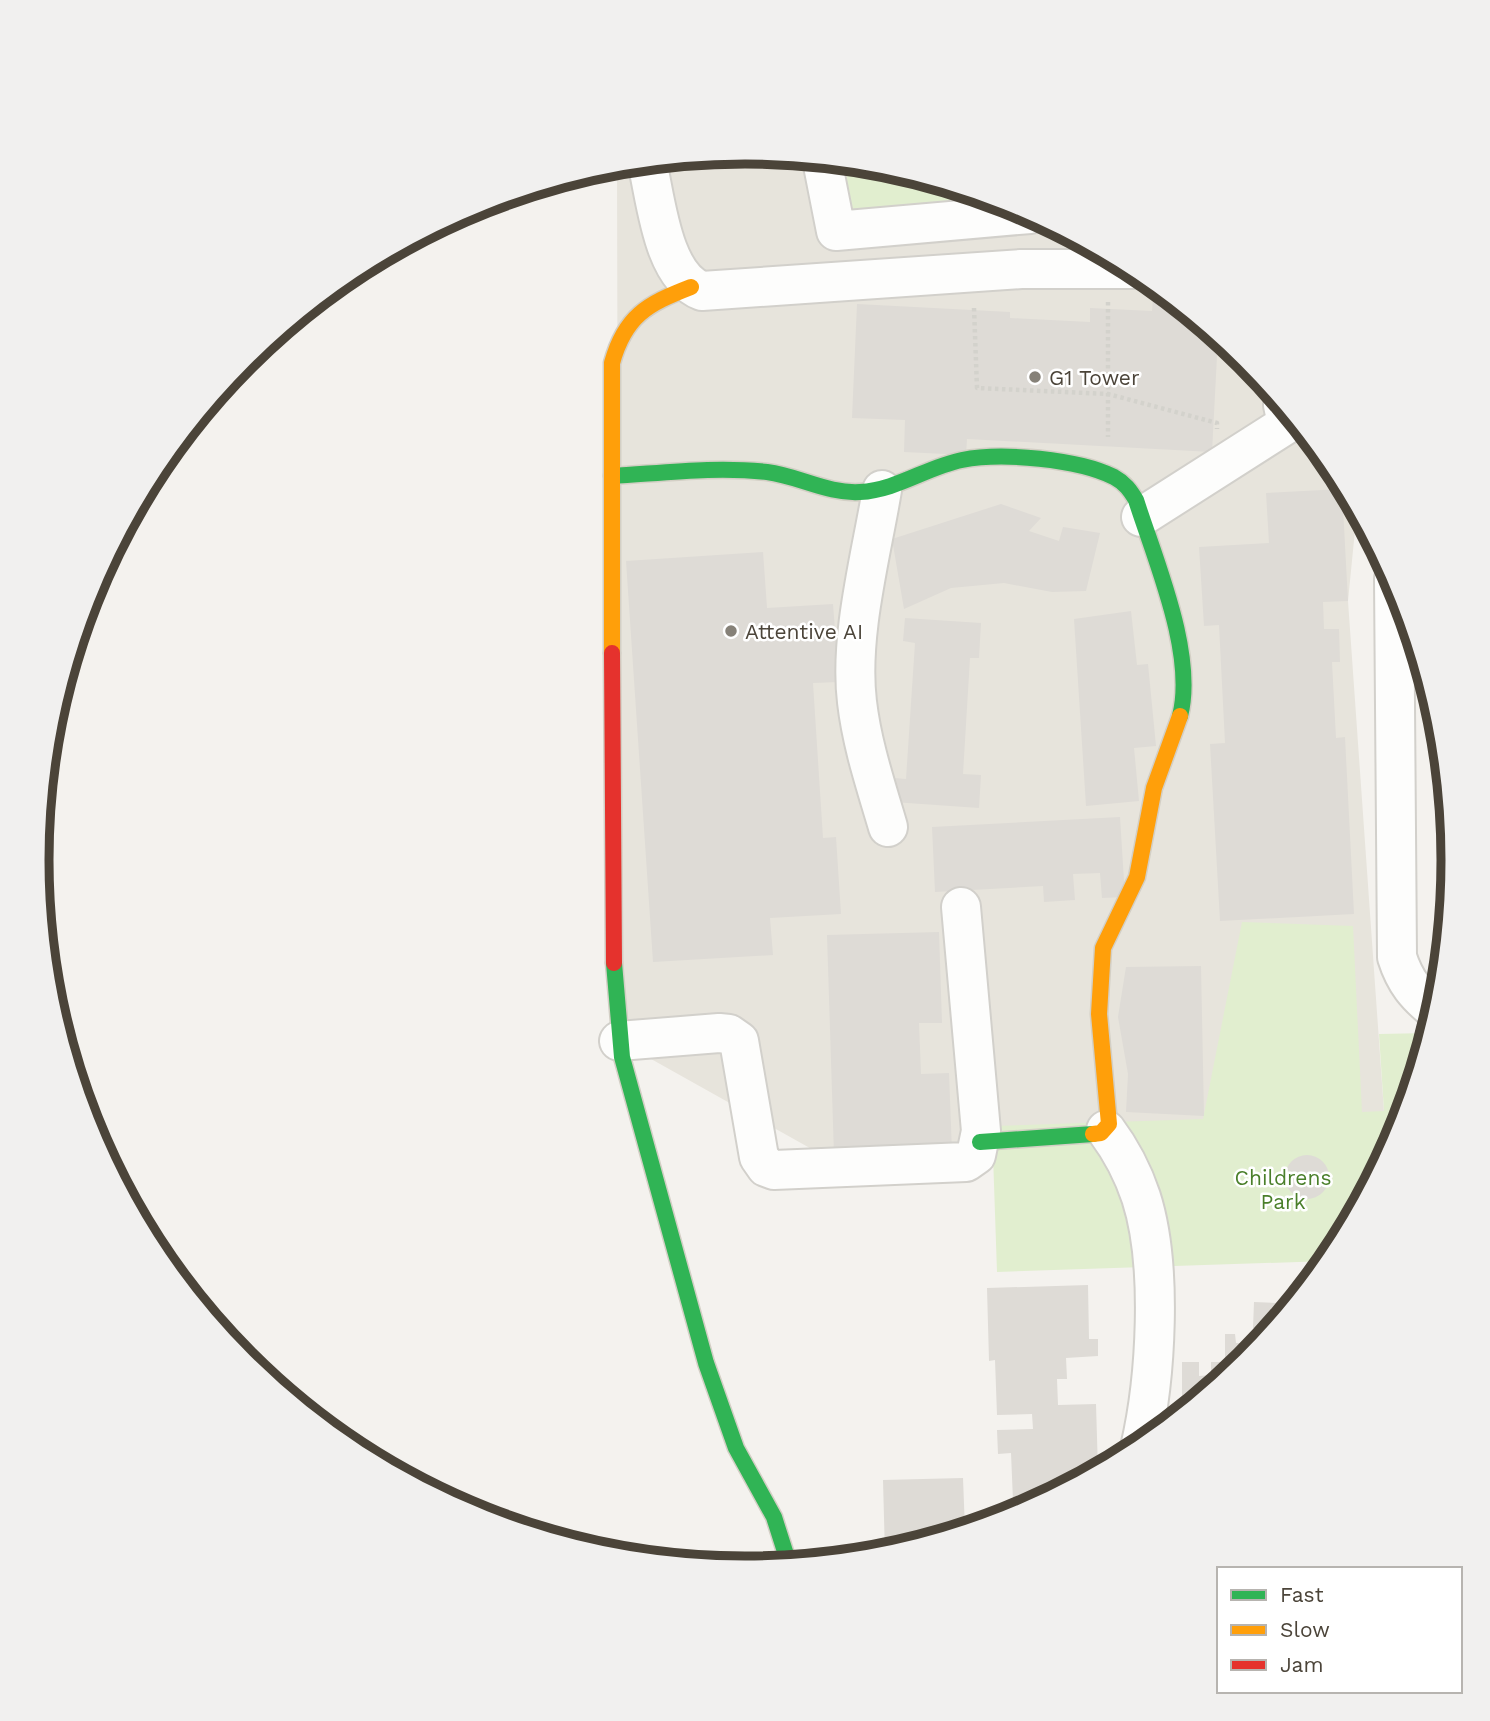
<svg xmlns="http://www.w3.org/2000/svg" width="1490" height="1721" viewBox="0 0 1490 1721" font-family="'Work Sans',sans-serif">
  <rect width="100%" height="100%" fill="#f4f2ee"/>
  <path fill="#e7e4dc" d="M745,152L884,166L1016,206L1139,272L1246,360L1334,467L1357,510L1348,601L1384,1112L842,1166L619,1041L617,165Z"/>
  <g fill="#e1eecf">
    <path d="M821,160C900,168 982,188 1052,225L836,241Z"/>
    <path d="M1242,922L1353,926L1362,1112L1384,1111L1379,1034L1429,1033L1399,1132L1334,1254L1328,1261L997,1272L992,1126L1203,1119Z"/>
  </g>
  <g fill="#dedbd6">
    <path d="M1153,298L1172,299L1218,337L1212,452L967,439L966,455L904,452L905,420L852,418L857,304L1010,312V318L1090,322V308L1152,311Z"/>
    <path d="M1342,489L1348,601L1323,602L1324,629H1339L1340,662H1332L1336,738L1345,737L1354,914L1220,921L1210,744L1225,743L1219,625L1204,626L1199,547L1269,543L1266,493Z"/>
    <path d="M1001,504L1041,518L1029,531L1059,541L1063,527L1100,533L1086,591L1052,592L1004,583L951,588L904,609L892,539Z"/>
    <path d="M763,552L767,608L833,604L839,682L813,683L823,838L836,837L841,914L770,918L773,955L653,962L626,561Z"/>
    <path d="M1131,611L1137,665L1148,664L1156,746L1134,748L1139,801L1086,806L1074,619Z"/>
    <path d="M905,618L981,623L979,658H970L963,774L981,775L979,808L893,802L894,778L906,779L915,643L903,641Z"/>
    <path d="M1120,817L1125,897L1102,898L1100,873L1073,874L1075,900L1044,902L1043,886L935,892L932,827Z"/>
    <path d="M939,932L942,1023H919L921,1074L949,1073L952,1152L834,1155L827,935Z"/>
    <path d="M1201,966L1204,1116L1126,1112L1128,1074L1118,1017L1126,967Z"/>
    <circle cx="1307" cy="1177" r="22"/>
    <path d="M1088,1285L1089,1339H1098V1356L1066,1358L1067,1379H1057L1058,1405L1096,1404L1098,1471L1079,1481H1067V1487L1044,1500L1013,1501L1011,1453L998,1454L997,1430L1033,1429L1032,1414L997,1415L995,1360L989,1361L987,1288Z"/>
    <path d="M1254,1302L1279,1303V1316H1283L1269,1333V1329L1253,1328Z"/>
    <path d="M1225,1334H1235L1236,1343H1248V1359L1246,1362L1155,1436L1154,1413L1182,1414V1362H1199V1376L1211,1375V1362H1225Z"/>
    <path d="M963,1478L965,1530L885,1555L883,1480Z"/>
    <path d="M1009,1516V1517L979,1526V1517Z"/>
  </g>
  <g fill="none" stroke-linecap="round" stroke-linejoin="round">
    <g stroke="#d2d0cb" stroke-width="42">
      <g id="street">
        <path d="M822,160L836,231L1030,214"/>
        <path d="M647,162C656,199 662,276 702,291L1021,269H1133"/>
        <path d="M882,490C871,556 849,636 857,702C862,745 876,786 888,827"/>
        <path d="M1141,517L1287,424L1283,405"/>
        <path d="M1394,579L1397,957C1405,982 1416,995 1436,1011"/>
        <path d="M619,1041L719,1033L729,1034L739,1041L759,1157L766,1167L774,1170L966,1162L976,1155L981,1131L961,907"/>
        <path d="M1106,1130C1121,1150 1133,1173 1141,1197C1163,1265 1156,1379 1140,1448"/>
      </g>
    </g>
    <g stroke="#d3cfc5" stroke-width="19">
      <g id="fast">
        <path d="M612,476C663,473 716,466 767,472C799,476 828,494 860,492C897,490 927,467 962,460C1002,452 1078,459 1114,477C1125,483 1130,490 1136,500C1155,560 1196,654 1180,716"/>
        <path d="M614,963L622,1057L706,1363L736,1448L774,1517L789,1564"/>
        <path d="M980,1142L1093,1134"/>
      </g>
    </g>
    <g stroke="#d3cfc5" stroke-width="19">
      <g id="slow">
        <path d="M612,653V363C625,316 647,304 691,287"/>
        <path d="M1093,1134L1101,1133L1109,1124L1099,1014L1103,948L1137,877L1154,788L1180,716"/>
      </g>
    </g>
    <g stroke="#d3cfc5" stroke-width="19">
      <path id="jam" d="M612,653L614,963"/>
    </g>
    <g stroke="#d3d2cc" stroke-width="4.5" stroke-dasharray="3.5 3.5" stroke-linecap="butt">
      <path d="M1108,302V437"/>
      <path d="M974,308L977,388L1108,394L1217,423V429"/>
    </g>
    <use href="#street" stroke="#fdfdfc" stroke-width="38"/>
    <use href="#fast" stroke="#30b455" stroke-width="16"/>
    <use href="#slow" stroke="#ff9f0a" stroke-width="16"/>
    <use href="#jam" stroke="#e5322d" stroke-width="16"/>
  </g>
  <g fill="#868178" stroke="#fff" stroke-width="2.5">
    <circle cx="1035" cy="377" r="7"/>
    <circle cx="731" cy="631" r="7"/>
  </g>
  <g text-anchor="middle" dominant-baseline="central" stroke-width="5" stroke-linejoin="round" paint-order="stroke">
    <g font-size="21" fill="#4b4439" stroke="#fff" text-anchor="start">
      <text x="1049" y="377">G1 Tower</text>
      <text x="745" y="631">Attentive AI</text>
    </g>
    <g font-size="21" fill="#4a7f2a" stroke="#fff">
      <text x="1283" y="1177">Childrens<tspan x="1283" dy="24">Park</tspan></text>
    </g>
  </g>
  <path d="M0 0H1490V1721H0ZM49 860a696 696 0 1 1 1392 0a696 696 0 1 1-1392 0Z" fill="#f1f0ef" fill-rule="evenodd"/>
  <path fill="none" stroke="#4b4439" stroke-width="9" d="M49 860a696 696 0 1 1 1392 0a696 696 0 1 1-1392 0Z"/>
  <rect x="1217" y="1567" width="245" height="126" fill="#ffffff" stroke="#b7b4b0" stroke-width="2"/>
  <rect x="1231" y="1590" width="35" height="10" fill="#30b455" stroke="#b7b4b0" stroke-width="2"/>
  <text x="1280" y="1602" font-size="21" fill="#4b4439">Fast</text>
  <rect x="1231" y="1625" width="35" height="10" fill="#ff9f0a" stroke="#b7b4b0" stroke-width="2"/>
  <text x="1280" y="1637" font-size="21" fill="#4b4439">Slow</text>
  <rect x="1231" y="1660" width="35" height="10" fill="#e5322d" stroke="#b7b4b0" stroke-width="2"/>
  <text x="1280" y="1672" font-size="21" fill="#4b4439">Jam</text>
</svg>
